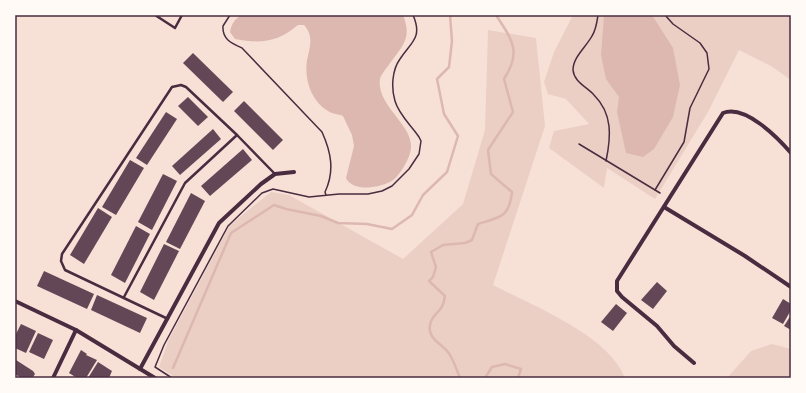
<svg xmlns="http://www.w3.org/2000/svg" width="806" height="393" viewBox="0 0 806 393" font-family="Rubik,sans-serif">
  <rect width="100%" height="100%" fill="#f7e1d7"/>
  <g fill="#ebcfc5">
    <path d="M573,15H791V80L771,66L739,50L708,112L655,199L607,168L604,188L549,148L554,131L589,124L566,99L548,94L544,82L554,52Z"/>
    <path d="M488,30L536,38L545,126L493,285C531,305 609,335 625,378H176L159,367L169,339L230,225L271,192L289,195L403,259L463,204L485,130Z"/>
    <path d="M772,344L791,349V378H727L751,351Z"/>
  </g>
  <g fill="#dcb8b0">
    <path d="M242,15H403C413,40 401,47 388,66C385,70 381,75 380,79C376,105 412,124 411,147C411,157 399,178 390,182C377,188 353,192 346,178L354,146L352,135L343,116C338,114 332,114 328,111C311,101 304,79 307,60C310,47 314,36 304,25H298C278,42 261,44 235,39L230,32C231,25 235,18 242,15Z"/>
    <path d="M604,15H652L673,48L680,85L673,117L654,149L643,157L626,153L617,112L619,97L606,79L601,55Z"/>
  </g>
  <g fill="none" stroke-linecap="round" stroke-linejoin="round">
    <g stroke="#dcb8b0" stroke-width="2.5">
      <path d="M173,368L231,233L274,205L286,209L321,216L338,223L367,224L392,229L412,215L423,195L447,172L458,136L444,114L437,79L449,67L452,41L450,15"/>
      <path d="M460,378C457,370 454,362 450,355C444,344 427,340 430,325C432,312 443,314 445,296L429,281L433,277L436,267L431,252L443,245L465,243L472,240L478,224C500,217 509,218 512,192L491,174L488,150L513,112L504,79C522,51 512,40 496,15"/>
      <path d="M485,378L492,367L505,364L521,369L518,378"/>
    </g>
  </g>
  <g fill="#644757">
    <path d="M193,53L233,92L223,102L183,63Z"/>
    <path d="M188,97L208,117L198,126L178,106Z"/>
    <path d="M244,101L283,140L273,150L234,111Z"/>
    <path d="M166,112L177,119L147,165L136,158Z"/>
    <path d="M213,129L221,139L180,175L172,166Z"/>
    <path d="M243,149L252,160L210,196L201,186Z"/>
    <path d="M130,160L144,168L116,215L102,207Z"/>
    <path d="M163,174L177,181L152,230L138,222Z"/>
    <path d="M191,193L205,201L180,249L166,242Z"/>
    <path d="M98,208L112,217L84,264L70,255Z"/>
    <path d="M136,226L150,234L125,283L111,275Z"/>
    <path d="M164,244L179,251L154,300L140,292Z"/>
    <path d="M44,271L94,294L87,309L37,286Z"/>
    <path d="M657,282L667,291L653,309L641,300Z"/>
    <path d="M97,295L147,318L140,333L91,310Z"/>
    <path d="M783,299L791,304V310L783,324L772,318Z"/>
    <path d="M616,304L627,313L613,331L601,322Z"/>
    <path d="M791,315V330L784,326Z"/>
    <path d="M21,324L36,331L26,353L15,348V336Z"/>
    <path d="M38,333L53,340L44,359L29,352Z"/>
    <path d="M81,350L87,354L86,355L97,360L86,378H77L69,373Z"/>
    <path d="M16,360L33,371L35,374L33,377L21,378L15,374Z"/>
    <path d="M98,362L112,371L109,378H88Z"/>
  </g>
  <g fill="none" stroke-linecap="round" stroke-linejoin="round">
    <g stroke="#4a2c40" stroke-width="1.5">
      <path d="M230,15L223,26C222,39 231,43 242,48L322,132C331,152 335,171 325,192L326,195"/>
      <path d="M598,15C597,22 596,30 592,36C586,47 573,57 573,70C574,82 587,87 594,95C613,114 611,137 606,161"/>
      <path d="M579,144L660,193"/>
      <path d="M655,190L684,142L690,108L709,69L707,53L700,43L673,24L665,15"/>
      <path d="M172,378L155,367L164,345L228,226L262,193L273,189L309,197L339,194H368L382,191L392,186L409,169L419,154L421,141L419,137C411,125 399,115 395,101C391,88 392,70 400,59C411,42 423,38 413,15"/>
    </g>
    <g stroke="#4a2c40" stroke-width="2.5">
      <path d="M155,15L175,28L182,15"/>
      <path d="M237,135L275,174"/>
      <path d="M124,297L185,183L237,135L186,87L181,85L172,87L62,254L61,261L65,270L168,319"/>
    </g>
    <g stroke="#4a2c40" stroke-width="4">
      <path d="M664,207L745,256L791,287"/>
      <path d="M15,301L76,330L155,378"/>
      <path d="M694,363L674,346L657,326L622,297L617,291V281L723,113C745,104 778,138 791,153"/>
      <path d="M140,369L219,223L261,184L275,174L294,172"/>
      <path d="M53,378L76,330"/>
    </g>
  </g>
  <rect width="806" height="393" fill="none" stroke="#fffaf5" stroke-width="32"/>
  <rect x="16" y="16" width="774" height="361" fill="none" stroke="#4a2c40" stroke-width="1.5"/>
</svg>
